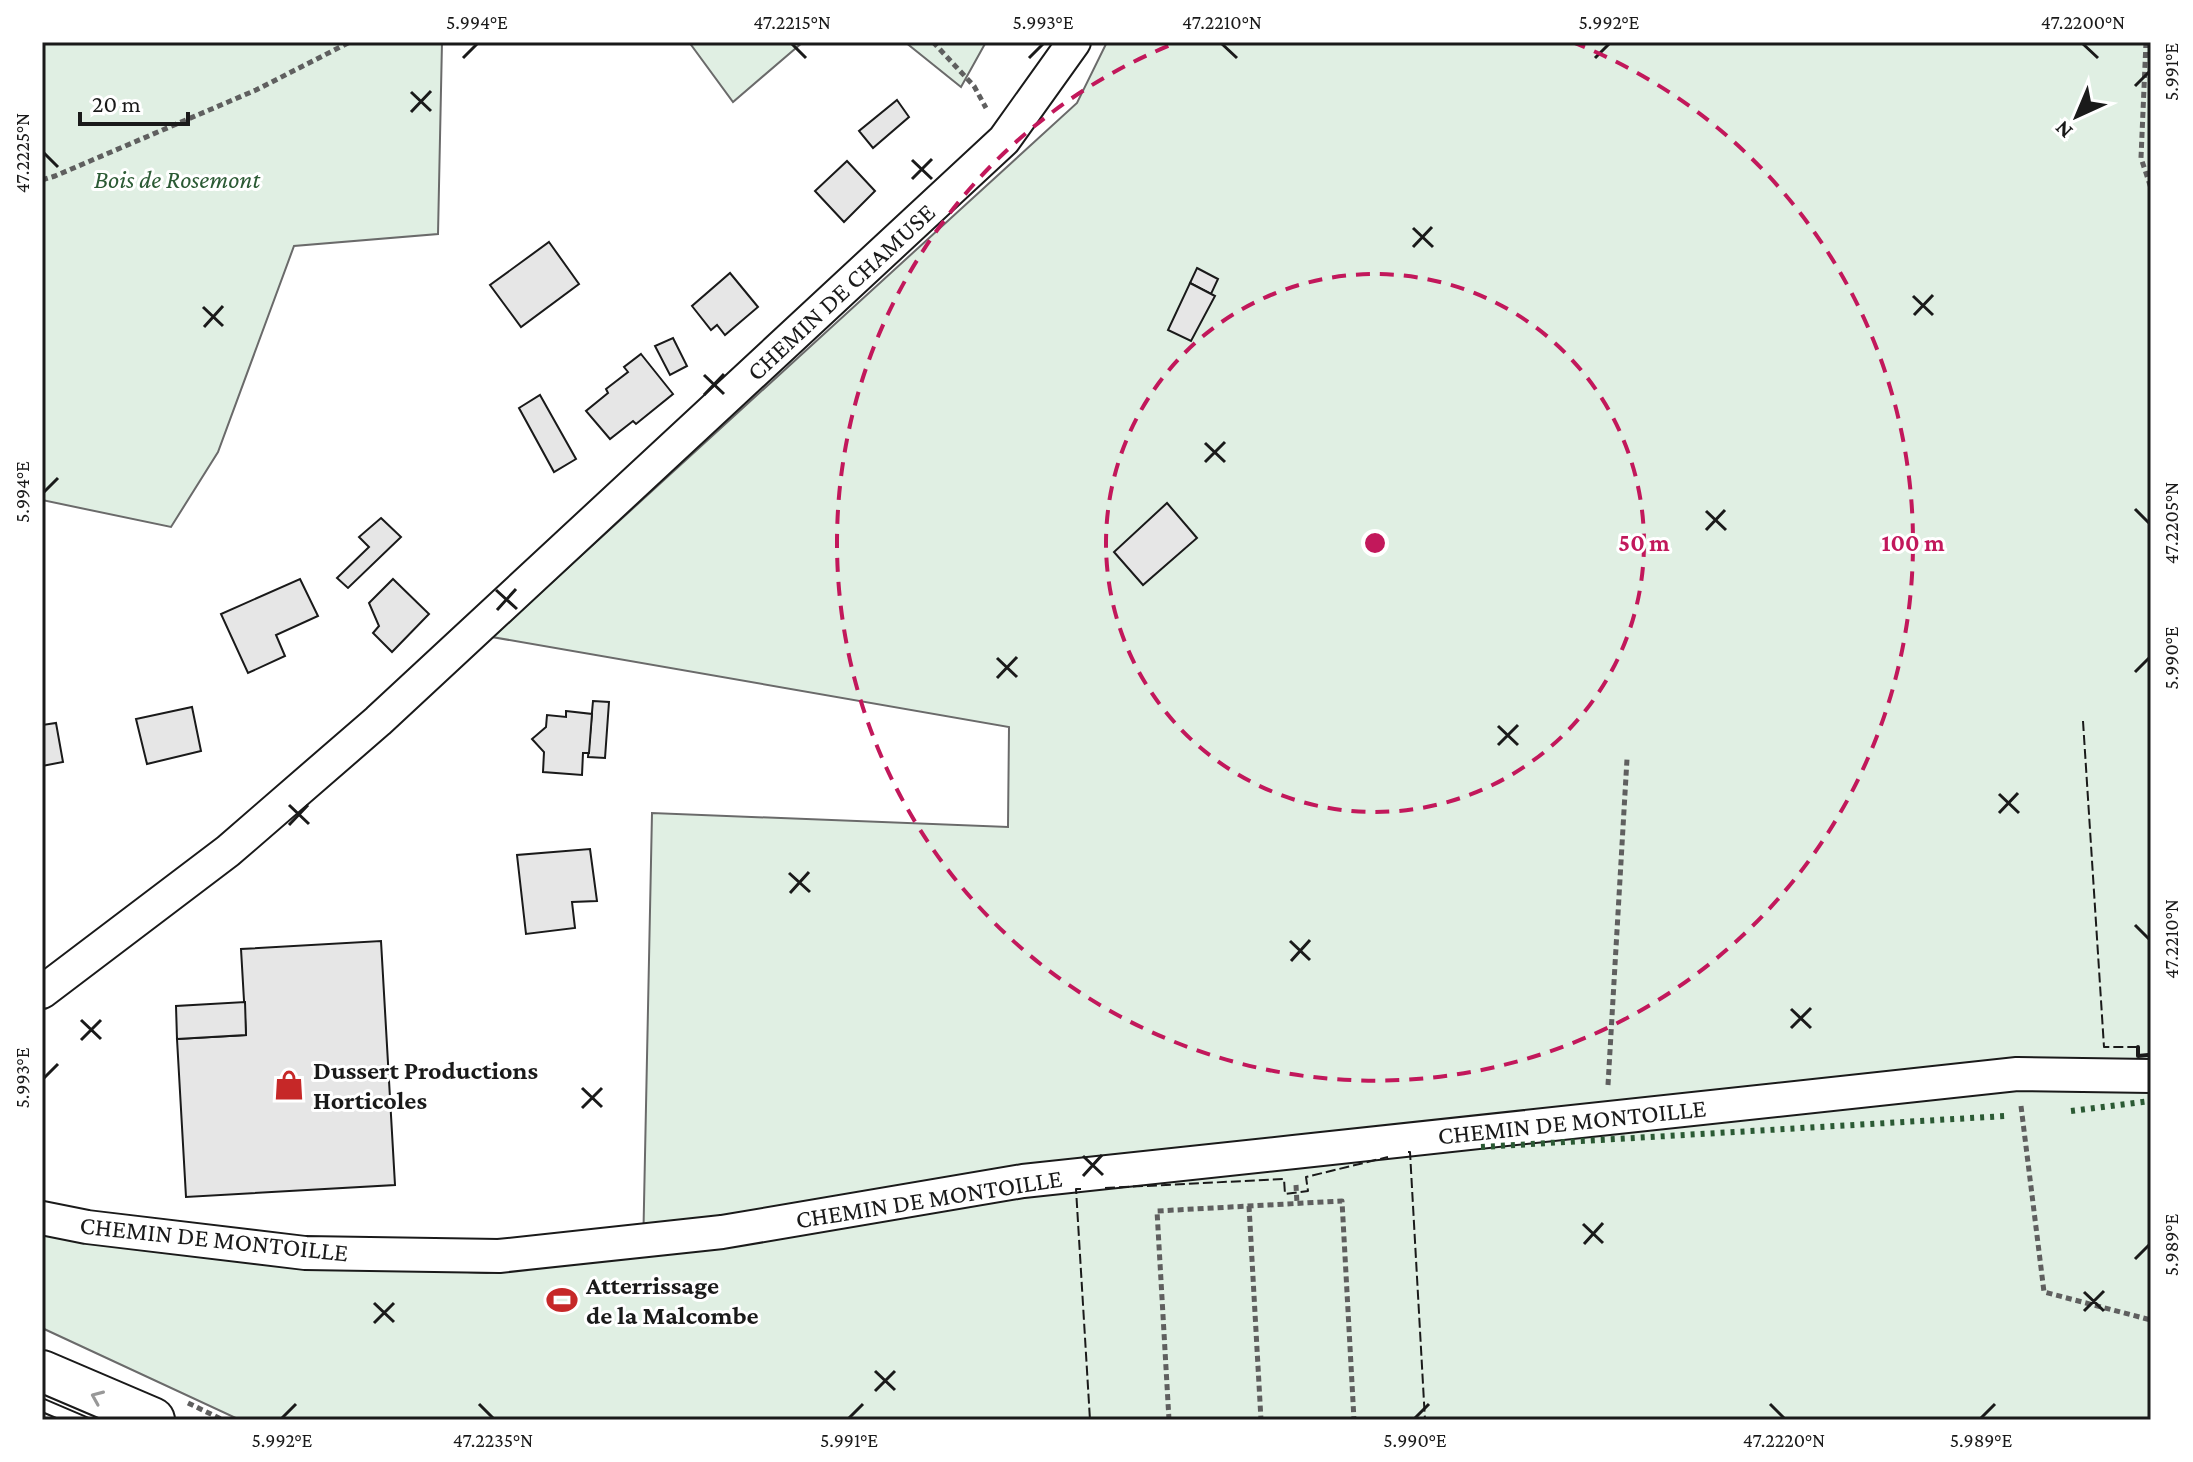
<svg xmlns="http://www.w3.org/2000/svg" width="2193" height="1462" viewBox="0 0 2193 1462" font-family="'Crimson Pro',serif">
  <rect width="100%" height="100%" fill="#fff"/>
  <g fill="#e0efe3" stroke="#6a6a6a" stroke-width="2">
    <path d="M42,42H442L438,234L294,246L218,452L171,527L42,500Z"/>
    <path d="M689,42H803L733,102Z"/>
    <path d="M905,42H986L961,87Z"/>
    <path d="M1107,42H2151V1420H240L42,1328V1232L307,1264L487,1273L643,1253L652,813L1008,827L1009,727L492,637L1077,103Z"/>
  </g>
  <g fill="#e6e6e6" stroke="#1a1a1a" stroke-width="2">
    <path d="M897,100L909,117L873,148L859,131Z"/>
    <path d="M847,161L875,191L844,222L815,191Z"/>
    <path d="M549,242L579,284L521,327L490,285Z"/>
    <path d="M1197,268L1218,279L1211,294L1190,283Z"/>
    <path d="M730,273L758,307L725,335L717,325L711,330L692,306Z"/>
    <path d="M1190,283L1215,296L1191,341L1168,330Z"/>
    <path d="M673,338L687,366L670,375L655,346Z"/>
    <path d="M641,354L673,394L636,424L633,421L610,439L586,411L608,393L606,389L628,372L624,367Z"/>
    <path d="M540,395L576,459L554,472L519,408Z"/>
    <path d="M1167,503L1197,538L1143,585L1114,552Z"/>
    <path d="M381,518L401,537L348,588L337,578L369,547L359,537Z"/>
    <path d="M300,579L318,616L276,635L285,656L248,673L221,614Z"/>
    <path d="M393,579L429,614L392,652L373,633L379,626L369,603Z"/>
    <path d="M593,701L609,702L605,758L588,757Z"/>
    <path d="M192,707L201,751L147,764L136,719Z"/>
    <path d="M566,711L592,714L589,753H583L582,775L543,772L544,752L532,739L546,727L547,715L566,717Z"/>
    <path d="M56,723L63,762L42,766V725Z"/>
    <path d="M590,849L597,901L572,902L575,928L526,934L517,855Z"/>
    <path d="M381,941L395,1185L186,1197L177,1039L246,1035L241,949Z"/>
    <path d="M245,1002L246,1035L177,1039L176,1006Z"/>
  </g>
  <g fill="none" stroke-linecap="round" stroke-linejoin="round">
    <g stroke="#1a1a1a" stroke-width="36">
      <g id="street">
        <path d="M42,992L228,851L378,721L1004,140L1074,42"/>
        <path d="M42,1218L87,1227L305,1253L499,1256L722,1232L1023,1181L1294,1152L2017,1074L2151,1076"/>
      </g>
    </g>
    <g stroke="#1a1a1a" stroke-width="48">
      <path id="secondary" d="M42,1373L152,1420"/>
    </g>
    <g stroke="#5f5f5f" stroke-width="5" stroke-dasharray="6 4" stroke-linecap="butt">
      <path d="M933,42L974,86L986,108"/>
      <path d="M2146,42L2141,158L2151,188"/>
      <path d="M42,180L55,176L256,90L350,42"/>
      <path d="M1608,1085L1627,759"/>
      <path d="M2021,1106L2044,1292L2151,1320"/>
      <path d="M1296,1185L1297,1204"/>
      <path d="M1249,1206L1261,1420"/>
      <path d="M188,1403L223,1420"/>
      <path d="M1169,1420L1157,1211L1342,1201L1354,1420"/>
    </g>
    <use href="#street" stroke="#fff" stroke-width="32"/>
    <use href="#secondary" stroke="#fff" stroke-width="44"/>
    <g stroke="#1a1a1a" stroke-width="2">
      <path d="M42,1394L103,1420"/>
      <path d="M42,1412L61,1420"/>
    </g>
    <g stroke="#2b5a34" stroke-width="6" stroke-dasharray="4 6" stroke-linecap="butt">
      <path d="M2071,1111L2151,1101"/>
      <path d="M1481,1147L2005,1116"/>
    </g>
    <g stroke="#1a1a1a" stroke-width="2" stroke-dasharray="10 4" stroke-linecap="butt">
      <path d="M2083,721L2104,1047H2138"/>
      <path d="M2148,1055H2151"/>
      <path d="M1408,1152H1410L1425,1420"/>
      <path d="M1105,1188L1284,1179L1285,1194L1308,1191L1306,1177L1388,1157"/>
      <path d="M1081,1189H1076L1090,1420"/>
    </g>
    <path stroke="#1a1a1a" stroke-width="4" d="M2138,1047V1056L2148,1055"/>
  </g>
  <defs><path id="oneway-chevron" d="M-2-3.5L2.5 0L-2 3.5" fill="none" stroke-width="1.6" stroke-linecap="round" stroke-linejoin="round" transform="scale(2)"/></defs>
  <use stroke="#989898" href="#oneway-chevron" transform="translate(97 1397) rotate(-157)"/>
  <path fill="none" stroke="#1a1a1a" stroke-width="3" d="M792,44L806,58M1222,44L1237,58M2083,44L2098,58M463,58L477,44M1029,58L1043,44M1595,58L1609,44M2135,86L2149,72M411,92L431,111M411,112L431,91M44,153L58,167M912,160L932,179M912,179L932,159M1413,228L1433,247M1413,247L1432,227M1913,296L1933,315M203,307L223,326M1914,315L1933,295M204,327L223,306M704,375L724,394M704,395L724,374M1205,443L1225,462M1205,462L1225,442M44,492L58,478M2135,509L2149,523M1706,511L1726,530M1706,530L1725,510M496,590L517,609M497,610L516,589M997,658L1017,677M2135,672L2149,658M997,678L1017,657M1498,726L1518,745M1498,745L1518,725M1999,794L2019,813M289,805L309,824M1999,813L2018,793M289,825L308,805M789,873L810,892M790,893L809,872M2135,925L2149,939M1290,941L1310,960M1291,961L1310,940M1791,1009L1811,1028M81,1020L101,1039M1791,1028L1811,1008M81,1040L101,1020M44,1078L58,1064M582,1088L602,1107M582,1108L602,1088M1083,1156L1103,1175M1083,1176L1102,1155M1583,1224L1603,1243M1584,1244L1603,1223M2135,1259L2149,1245M2084,1292L2104,1311M374,1303L394,1322M2084,1311L2104,1291M374,1323L394,1303M875,1371L895,1390M875,1391L895,1371M479,1404L493,1418M1770,1404L1784,1418M282,1418L296,1404M849,1418L863,1404M1415,1418L1429,1404M1981,1418L1995,1404"/>
  <g fill="none" stroke="#c2185b" stroke-width="4" stroke-dasharray="14 10">
    <circle cx="1375" cy="543" r="269"/>
    <path d="M1572 42A538 538 0 1 1 1178 42"/>
  </g>
  <defs>
    <g id="shop-bare" transform="scale(2.4)"><path d="M-5-2.5h2.3a2.7 3.5 0 0 1 5.4 0H5L5.5 6h-11ZM-1.5-2.5h3a1.5 2.3 0 0 0-3 0Z" fill="#c62828" stroke="#fff" stroke-width="2.5" paint-order="stroke"/></g>
    <g id="stadium-bare" transform="scale(2.4)"><path d="M0-5a6.5 5 0 1 0 0 10a6.5 5 0 1 0 0-10ZM-3.5-1.8h7v3.6h-7Z" fill="#c62828" stroke="#fff" stroke-width="2.5" paint-order="stroke"/></g>
  </defs>
  <g fill-rule="evenodd">
    <use href="#shop-bare" x="289" y="1085"/>
    <use href="#stadium-bare" x="562" y="1300"/>
  </g>
  <g text-anchor="middle" dominant-baseline="central" stroke-width="6" stroke-linejoin="round" paint-order="stroke">
    <g font-size="26" font-style="italic" fill="#2b5a34" stroke="#fff">
      <text x="177" y="179">Bois de Rosemont</text>
    </g>
    <g font-size="26" fill="#1a1a1a" stroke="#fff">
      <text transform="translate(841 292) rotate(-43)">CHEMIN DE CHAMUSE</text>
      <text transform="translate(1572 1122) rotate(-6)">CHEMIN DE MONTOILLE</text>
      <text transform="translate(929 1199) rotate(-9)">CHEMIN DE MONTOILLE</text>
      <text transform="translate(214 1239) rotate(6)">CHEMIN DE MONTOILLE</text>
    </g>
    <g font-size="26" font-weight="bold" fill="#1a1a1a" stroke="#fff" text-anchor="start">
      <text x="313" y="1070">Dussert Productions<tspan x="313" dy="30">Horticoles</tspan></text>
      <text x="586" y="1285">Atterrissage<tspan x="586" dy="30">de la Malcombe</tspan></text>
    </g>
  </g>
  <circle cx="1375" cy="543" r="12" fill="#c2185b" stroke="#fff" stroke-width="4"/>
  <g font-size="24" text-anchor="middle" font-weight="bold" fill="#c2185b" stroke="#fff" stroke-width="6" stroke-linejoin="round" paint-order="stroke">
    <text x="1644" y="551">50 m</text>
    <text x="1913" y="551">100 m</text>
  </g>
  <rect width="2193" height="1462" fill="none" stroke="#ffffff" stroke-width="88"/>
  <g transform="translate(2077 116) rotate(224)" stroke="#ffffff" stroke-width="6" paint-order="stroke">
  <path d="M0-6L14 30L0 20L-14 30Z" fill="#1a1a1a"/>
  <text y="-12" font-size="22" font-weight="bold" text-anchor="middle" fill="#1a1a1a">N</text>
  </g>
  <path d="M80 112v12h108v-12" fill="none" stroke="#1a1a1a" stroke-width="4"/>
  <text x="92" y="112" font-size="24" fill="#1a1a1a" stroke="#ffffff" stroke-width="6" paint-order="stroke">20 m</text>
  <rect x="44" y="44" width="2105" height="1374" fill="none" stroke="#1a1a1a" stroke-width="3"/>
  <g font-size="20" text-anchor="middle" fill="#1a1a1a">
    <text x="477" y="29">5.994°E</text>
    <text x="792" y="29">47.2215°N</text>
    <text x="1043" y="29">5.993°E</text>
    <text x="1222" y="29">47.2210°N</text>
    <text x="1609" y="29">5.992°E</text>
    <text x="2083" y="29">47.2200°N</text>
    <text transform="translate(2171 72) rotate(-90)" y="7">5.991°E</text>
    <text transform="translate(22 153) rotate(-90)" y="7">47.2225°N</text>
    <text transform="translate(22 492) rotate(-90)" y="7">5.994°E</text>
    <text transform="translate(2171 523) rotate(-90)" y="7">47.2205°N</text>
    <text transform="translate(2171 658) rotate(-90)" y="7">5.990°E</text>
    <text transform="translate(2171 939) rotate(-90)" y="7">47.2210°N</text>
    <text transform="translate(22 1078) rotate(-90)" y="7">5.993°E</text>
    <text transform="translate(2171 1245) rotate(-90)" y="7">5.989°E</text>
    <text x="282" y="1447">5.992°E</text>
    <text x="493" y="1447">47.2235°N</text>
    <text x="849" y="1447">5.991°E</text>
    <text x="1415" y="1447">5.990°E</text>
    <text x="1784" y="1447">47.2220°N</text>
    <text x="1981" y="1447">5.989°E</text>
  </g>
</svg>
